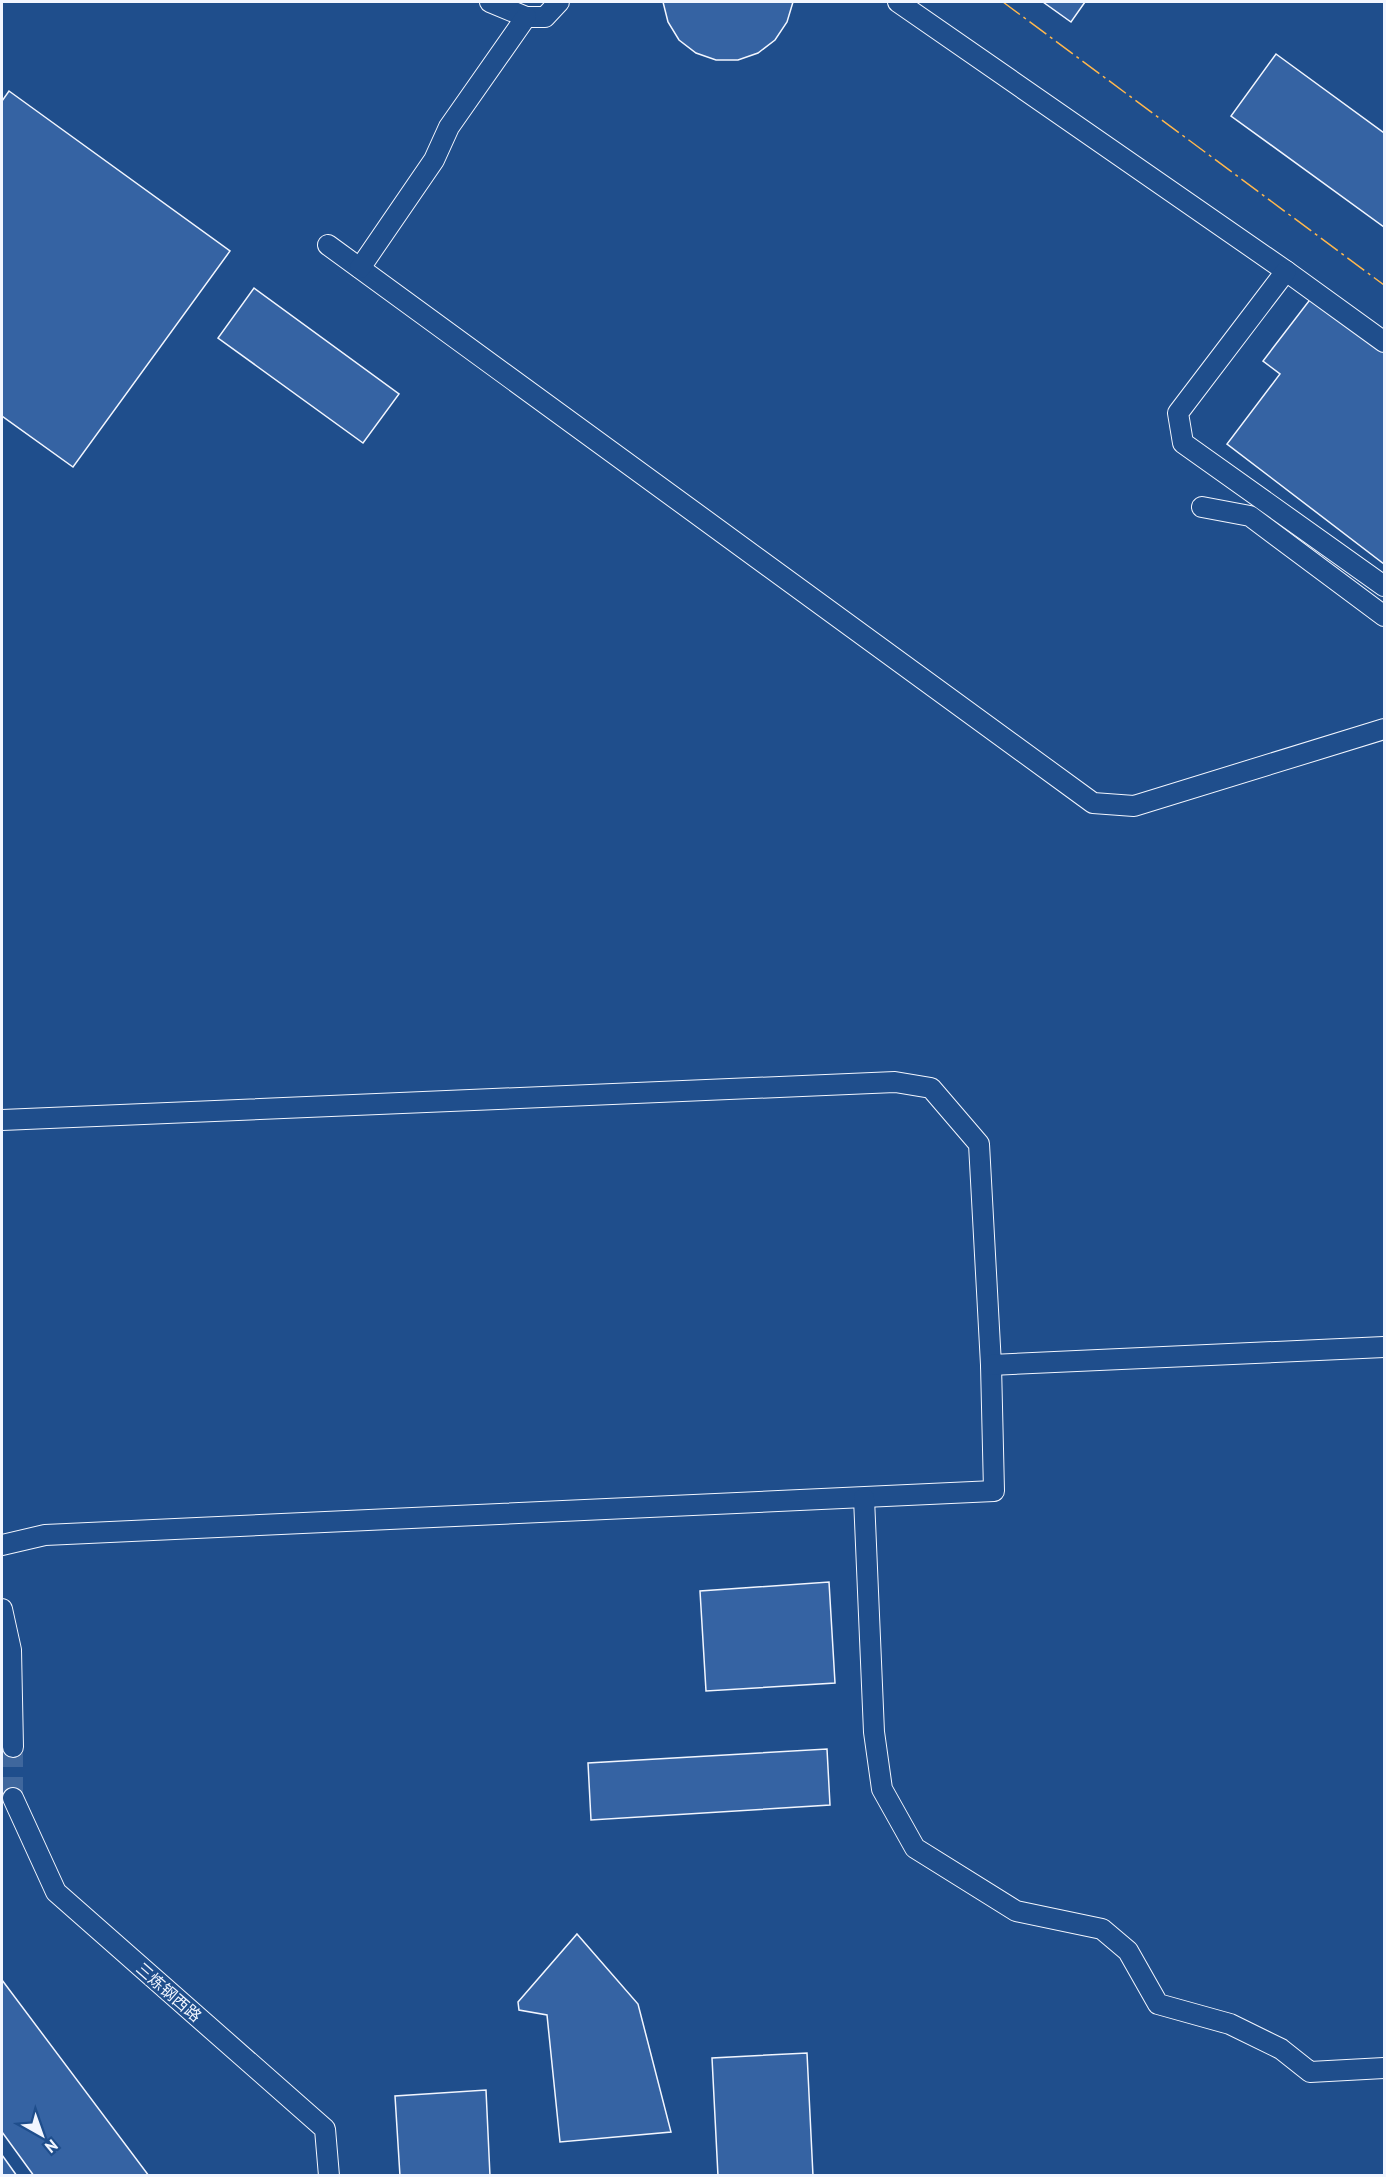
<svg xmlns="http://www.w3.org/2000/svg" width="1386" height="2177" viewBox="0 0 1386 2177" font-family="'PT Sans','Noto Sans SC',sans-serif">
  <rect width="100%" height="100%" fill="#1f4e8c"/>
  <g fill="#3563a3" stroke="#f2f6ff" stroke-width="1.5">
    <path d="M663,2H793L787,22L775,40L758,53L738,60H716L696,53L679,40L668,22Z"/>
    <path d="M1043,2H1085L1071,22Z"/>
    <path d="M1276,54L1384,133V227L1231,116Z"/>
    <path d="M9,91L230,251L73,467L2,416V101Z"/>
    <path d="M254,288L399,394L363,443L218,338Z"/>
    <path d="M1312,297L1384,352V564L1227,444L1280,374L1263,361Z"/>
    <path d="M829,1582L835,1683L706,1691L700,1591Z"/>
    <path d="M827,1749L830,1805L591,1820L588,1763Z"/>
    <path d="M577,1934L638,2004L671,2132L560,2142L547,2015L519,2010L518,2002Z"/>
    <path d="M2,1980L149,2176H34L2,2132Z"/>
    <path d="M807,2053L813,2176H718L712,2058Z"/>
    <path d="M486,2090L490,2176H400L395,2096Z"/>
    <path d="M2,2155L17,2176H2Z"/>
  </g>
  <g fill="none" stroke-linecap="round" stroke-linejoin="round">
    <path stroke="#3f679d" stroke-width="20" stroke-dasharray="20 10" stroke-linecap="butt" d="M13,1747V1798"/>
    <g stroke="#f2f6ff" stroke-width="22">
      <g id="minor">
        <path d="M490,2L526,17H545L559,2"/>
        <path d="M898,2L1286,271L1384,342"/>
        <path d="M328,245L1093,803L1134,806L1384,729"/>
        <path d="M360,268L434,160L449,127L526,17"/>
        <path d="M1286,271L1178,413L1183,443L1384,586"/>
        <path d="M1202,507L1250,516L1384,616"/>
        <path d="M2,1120L895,1082L931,1088L979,1144L991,1365L994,1491L45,1535L2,1545"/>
        <path d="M991,1365L1384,1347"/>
        <path d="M864,1498L874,1732L882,1789L915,1848L1016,1911L1102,1929L1128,1951L1158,2004L1230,2024L1281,2049L1310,2072L1384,2068"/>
        <path d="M2,1609L11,1650L13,1747"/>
        <path d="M13,1798L56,1892L325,2129L329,2176"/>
      </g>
    </g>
    <use href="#minor" stroke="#1f4e8c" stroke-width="20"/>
    <path stroke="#ffb74d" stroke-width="1.5" stroke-dasharray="21 4.5 3 4.5" stroke-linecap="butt" d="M1003,2L1384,285"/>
  </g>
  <g text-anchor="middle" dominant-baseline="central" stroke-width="4.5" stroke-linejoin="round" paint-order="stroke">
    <g font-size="16" fill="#f2f6ff" stroke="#1f4e8c">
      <text transform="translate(169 1992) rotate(41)">三炼钢西路</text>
    </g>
  </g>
  <rect width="1386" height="2177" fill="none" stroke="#f2f6ff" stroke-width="6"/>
  <g transform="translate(42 2135) rotate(140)" stroke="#1f4e8c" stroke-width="4.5" paint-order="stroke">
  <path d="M0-4.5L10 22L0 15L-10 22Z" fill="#f2f6ff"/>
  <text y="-9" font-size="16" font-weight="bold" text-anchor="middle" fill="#f2f6ff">N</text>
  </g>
</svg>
